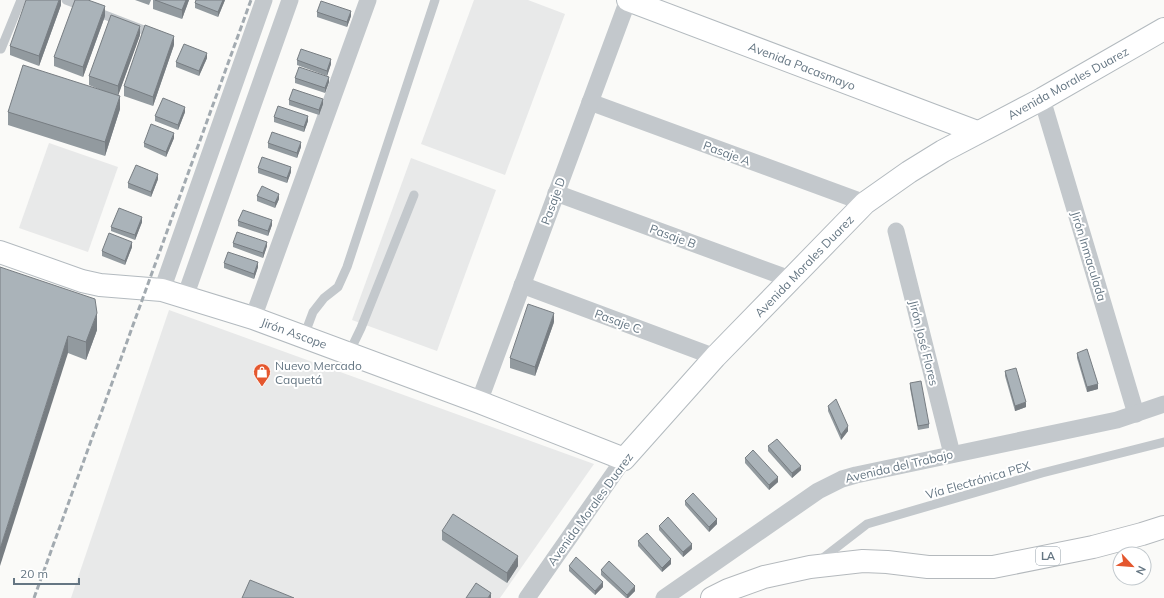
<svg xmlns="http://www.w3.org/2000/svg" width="1164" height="598" viewBox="0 0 1164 598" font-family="Mulish,sans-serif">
  <rect width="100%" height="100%" fill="#fafaf8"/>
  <g fill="#e8e9e9">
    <path d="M474,0H528L565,14L505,175L421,144Z"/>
    <path d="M49,143L118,167L88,252L19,228Z"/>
    <path d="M411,158L496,190L437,351L352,320Z"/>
    <path d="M169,310L594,464L500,598H71Z"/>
  </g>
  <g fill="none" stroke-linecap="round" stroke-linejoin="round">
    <g stroke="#b3babf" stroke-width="24">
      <g id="secondary">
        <path d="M628,0L977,132"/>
        <path d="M0,252L82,281L100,285L162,290L253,318L479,402L624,459L715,357L865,203L909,172L943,151L1042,99L1164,29"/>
      </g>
    </g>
    <g stroke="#b4b9bd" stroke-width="24">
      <path id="highway" d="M712,598L728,590L764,577L810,567L863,561L887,562L928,567H993L1093,547L1142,534L1164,527"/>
    </g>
    <g stroke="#c3c8cc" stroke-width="9">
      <path d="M66,0L154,34"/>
      <path d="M1,49L21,0"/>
      <path d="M304,336L313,312L324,298L338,287L347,267L435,0"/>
      <path d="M349,353L361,328L414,195"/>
      <path d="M819,561L867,524L1042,473L1164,442"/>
    </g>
    <g stroke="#c3c8cc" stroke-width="17">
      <path d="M1042,99L1136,414"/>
      <path d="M590,102L865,203"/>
      <path d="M556,193L790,279"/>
      <path d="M896,231L952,454"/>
      <path d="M522,285L715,357"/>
      <path d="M162,290L264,0"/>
      <path d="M185,297L290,0"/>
      <path d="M253,318L368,0"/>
      <path d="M479,402L628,0"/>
      <path d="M527,598L624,459"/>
      <path d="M664,598L818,491L842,479L856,475L1117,420L1164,404"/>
    </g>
    <use href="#secondary" stroke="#fff" stroke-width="22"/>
    <use href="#highway" stroke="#fff" stroke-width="22"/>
    <path stroke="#a2aab0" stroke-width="3" stroke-dasharray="6 3" stroke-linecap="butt" d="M34,598L251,0"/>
  </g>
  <g fill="#929a9f">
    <path d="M61,0V5L39,66L10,55V46Z"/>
    <path d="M135,0H151L149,5Z"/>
    <path d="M153,0H189L182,19L153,9Z"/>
    <path d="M196,0H225L218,17L195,8V3Z"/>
    <path d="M317,12L351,16L347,27L317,17Z"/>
    <path d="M105,16L83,77L54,66V57Z"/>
    <path d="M140,35L118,95L120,109L105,156L8,125V112L103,91L89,85V76Z"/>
    <path d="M174,45L153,106L124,96V86Z"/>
    <path d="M207,58L199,76L176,67V62Z"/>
    <path d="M297,60L331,64L327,76L297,65Z"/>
    <path d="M295,78L329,82L325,93L295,83Z"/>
    <path d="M289,100L323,104L319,115L289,105Z"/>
    <path d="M185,112L178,130L155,121V116Z"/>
    <path d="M274,117L308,121L304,132L274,122Z"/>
    <path d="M174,138L166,157L144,147V143Z"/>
    <path d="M268,143L301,147L297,158L268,148Z"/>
    <path d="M258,168L291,172L287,183L258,173Z"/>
    <path d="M158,179L151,197L128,188V183Z"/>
    <path d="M257,196L279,199L275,208L257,201Z"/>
    <path d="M238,221L272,225L268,236L238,226Z"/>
    <path d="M142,222L135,240L111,231V227Z"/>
    <path d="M233,243L267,246L263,258L233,247Z"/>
    <path d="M132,247L125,265L102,256V251Z"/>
    <path d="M224,263L258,267L254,279L224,268Z"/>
    <path d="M0,267L97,330L86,360L68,353Z"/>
    <path d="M554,322L535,376L510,368V358Z"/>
    <path d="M1077,353L1098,389L1087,392L1077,358Z"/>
    <path d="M1005,371L1026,407L1015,411L1005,376Z"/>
    <path d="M910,383L929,424V428L918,430L910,388Z"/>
    <path d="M828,406L848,431L841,440L828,411Z"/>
    <path d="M768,446L801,470L792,478L768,451Z"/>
    <path d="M745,458L778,482L769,490L745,463Z"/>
    <path d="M685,501L717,524L709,532L685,505Z"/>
    <path d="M659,526L692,549L683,557L659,530Z"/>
    <path d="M442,531L518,566L507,583L442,540Z"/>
    <path d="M638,541L671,564L662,572L638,546Z"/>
    <path d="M569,566L603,587L595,595L569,571Z"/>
    <path d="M601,570L635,591L628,598H626L601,575Z"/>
  </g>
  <g fill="#777d82">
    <path d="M59,0H61V5L39,66V56Z"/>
    <path d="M186,0H189L182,19V10Z"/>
    <path d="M223,0H225L218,17V12Z"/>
    <path d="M105,6V16L83,77V67Z"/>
    <path d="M351,11V16L347,27V22Z"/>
    <path d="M140,26V35L118,96V86Z"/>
    <path d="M174,36V45L153,106V97Z"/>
    <path d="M207,53V58L199,76V71Z"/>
    <path d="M331,59V64L327,76V71Z"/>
    <path d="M329,77V82L325,93V88Z"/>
    <path d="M120,96V109L105,156V142Z"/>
    <path d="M323,99V104L319,115V110Z"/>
    <path d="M185,107V112L178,130V125Z"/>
    <path d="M308,116V121L304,132V127Z"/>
    <path d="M174,133V138L166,157V152Z"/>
    <path d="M301,142V147L297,158V153Z"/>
    <path d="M291,167V172L287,183V178Z"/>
    <path d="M158,174V179L151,197V192Z"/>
    <path d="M279,194V199L275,208V203Z"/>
    <path d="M142,217V222L135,240V235Z"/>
    <path d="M272,220V225L268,236V231Z"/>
    <path d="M132,242V247L125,265V261Z"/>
    <path d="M267,242V246L263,258V253Z"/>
    <path d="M258,262V267L254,279V274Z"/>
    <path d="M97,313V330L86,360V342Z"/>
    <path d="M554,313V322L535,376V367Z"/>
    <path d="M68,336V353L0,566V549Z"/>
    <path d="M1098,384V389L1087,392V387Z"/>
    <path d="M1026,402V407L1015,411V406Z"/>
    <path d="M848,426V431L841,440V435Z"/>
    <path d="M801,466V470L792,478V473Z"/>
    <path d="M778,477V482L769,490V485Z"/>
    <path d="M717,519V524L709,532V527Z"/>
    <path d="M692,544V549L683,557V552Z"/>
    <path d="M518,556V566L507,583V573Z"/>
    <path d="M671,559V564L662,572V568Z"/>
    <path d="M603,582V587L595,595V591Z"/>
    <path d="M635,586V591L628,598H627V595Z"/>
    <path d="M491,593V598H488Z"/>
  </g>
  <g fill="#aab3b9" stroke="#777d82">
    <path d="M26,0H59L39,56L10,46Z"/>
    <path d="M75,0H88L105,6L83,67L54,57Z"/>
    <path d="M155,0H186L182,10Z"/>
    <path d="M196,0H223L218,12L195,3Z"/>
    <path d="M321,1L351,11L347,22L317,12Z"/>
    <path d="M111,15L140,26L118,86L89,76Z"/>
    <path d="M145,25L174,36L153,97L124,86Z"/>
    <path d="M184,44L207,53L199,71L176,62Z"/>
    <path d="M301,49L331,59L327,71L297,60Z"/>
    <path d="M23,65L120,96L105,142L8,112Z"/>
    <path d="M299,67L329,77L325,88L295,78Z"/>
    <path d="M293,89L323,99L319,110L289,100Z"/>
    <path d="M163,98L185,107L178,125L155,116Z"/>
    <path d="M278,106L308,116L304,127L274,117Z"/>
    <path d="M151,124L174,133L166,152L144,143Z"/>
    <path d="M272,132L301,142L297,153L268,143Z"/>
    <path d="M262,157L291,167L287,178L258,168Z"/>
    <path d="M136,165L158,174L151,192L128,183Z"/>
    <path d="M262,186L279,194L275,203L257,196Z"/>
    <path d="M119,208L142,217L135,235L111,227Z"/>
    <path d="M243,210L272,220L268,231L238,221Z"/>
    <path d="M237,232L267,242L263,253L233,243Z"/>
    <path d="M109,233L132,242L125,261L102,251Z"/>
    <path d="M228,252L258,262L254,274L224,263Z"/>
    <path d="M0,267L95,299L97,313L86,342L68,336L0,549Z"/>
    <path d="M528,304L554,313L535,367L510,358Z"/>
    <path d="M1087,349L1098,384L1087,387L1077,353Z"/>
    <path d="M1016,368L1026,402L1015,406L1005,371Z"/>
    <path d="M921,381L929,424L918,426L910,383Z"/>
    <path d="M836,399L848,426L841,435L828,406Z"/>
    <path d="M777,439L801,466L792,473L768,446Z"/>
    <path d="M753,450L778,477L769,485L745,458Z"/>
    <path d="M693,493L717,519L709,527L685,501Z"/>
    <path d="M453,514L518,556L507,573L442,531Z"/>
    <path d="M668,517L692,544L683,552L659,526Z"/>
    <path d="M647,533L671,559L662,568L638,541Z"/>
    <path d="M576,557L603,582L595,591L569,566Z"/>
    <path d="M609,561L635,586L627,595L601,570Z"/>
    <path d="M250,580L294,598H242Z"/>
    <path d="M476,583L491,593L488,598H466Z"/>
  </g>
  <defs>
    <g id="shop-pin" transform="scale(0.9)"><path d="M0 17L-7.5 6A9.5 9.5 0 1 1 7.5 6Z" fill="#e4572e" stroke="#fff"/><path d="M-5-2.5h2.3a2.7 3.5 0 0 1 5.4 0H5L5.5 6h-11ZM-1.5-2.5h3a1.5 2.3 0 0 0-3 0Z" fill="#fff"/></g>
  </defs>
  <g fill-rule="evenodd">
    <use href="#shop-pin" x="262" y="372"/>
  </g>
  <g text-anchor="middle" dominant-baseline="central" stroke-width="4" stroke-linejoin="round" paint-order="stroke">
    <rect fill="#fff" stroke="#939fa8" stroke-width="1" x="1036" y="547" width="24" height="18" rx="3"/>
    <g font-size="11" font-weight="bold" fill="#657683">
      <text x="1048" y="556">LA</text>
    </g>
    <g font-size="12" fill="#657683" stroke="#fff">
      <text transform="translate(802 66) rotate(21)">Avenida Pacasmayo</text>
      <text transform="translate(1068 83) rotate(-29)">Avenida Morales Duarez</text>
      <text transform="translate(727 153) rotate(20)">Pasaje A</text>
      <text transform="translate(553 201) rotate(-70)">Pasaje D</text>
      <text transform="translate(673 236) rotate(20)">Pasaje B</text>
      <text transform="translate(1089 256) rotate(73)">Jirón Inmaculada</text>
      <text transform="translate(804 266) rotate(-46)">Avenida Morales Duarez</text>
      <text transform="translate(618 321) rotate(20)">Pasaje C</text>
      <text transform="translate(294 333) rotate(20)">Jirón Ascope</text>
      <text transform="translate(924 343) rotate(76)">Jirón José Flores</text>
      <text transform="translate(899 466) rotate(-13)">Avenida del Trabajo</text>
      <text transform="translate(978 480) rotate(-16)">Vía Electrónica PEX</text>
      <text transform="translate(590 509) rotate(-54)">Avenida Morales Duarez</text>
    </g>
    <g font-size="12" fill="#657683" stroke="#fff" text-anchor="start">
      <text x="275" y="365">Nuevo Mercado<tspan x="275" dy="14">Caquetá</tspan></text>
    </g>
  </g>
  <g transform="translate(1132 566) rotate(116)"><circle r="19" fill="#ffffff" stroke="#c1c8cd"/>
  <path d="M0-3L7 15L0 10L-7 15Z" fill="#e4572e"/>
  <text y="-6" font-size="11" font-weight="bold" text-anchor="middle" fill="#657683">N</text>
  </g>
  <path d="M14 578v6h65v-6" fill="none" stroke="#657683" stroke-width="2"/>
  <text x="20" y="578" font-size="12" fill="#657683" stroke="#ffffff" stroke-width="3" paint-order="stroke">20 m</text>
</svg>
